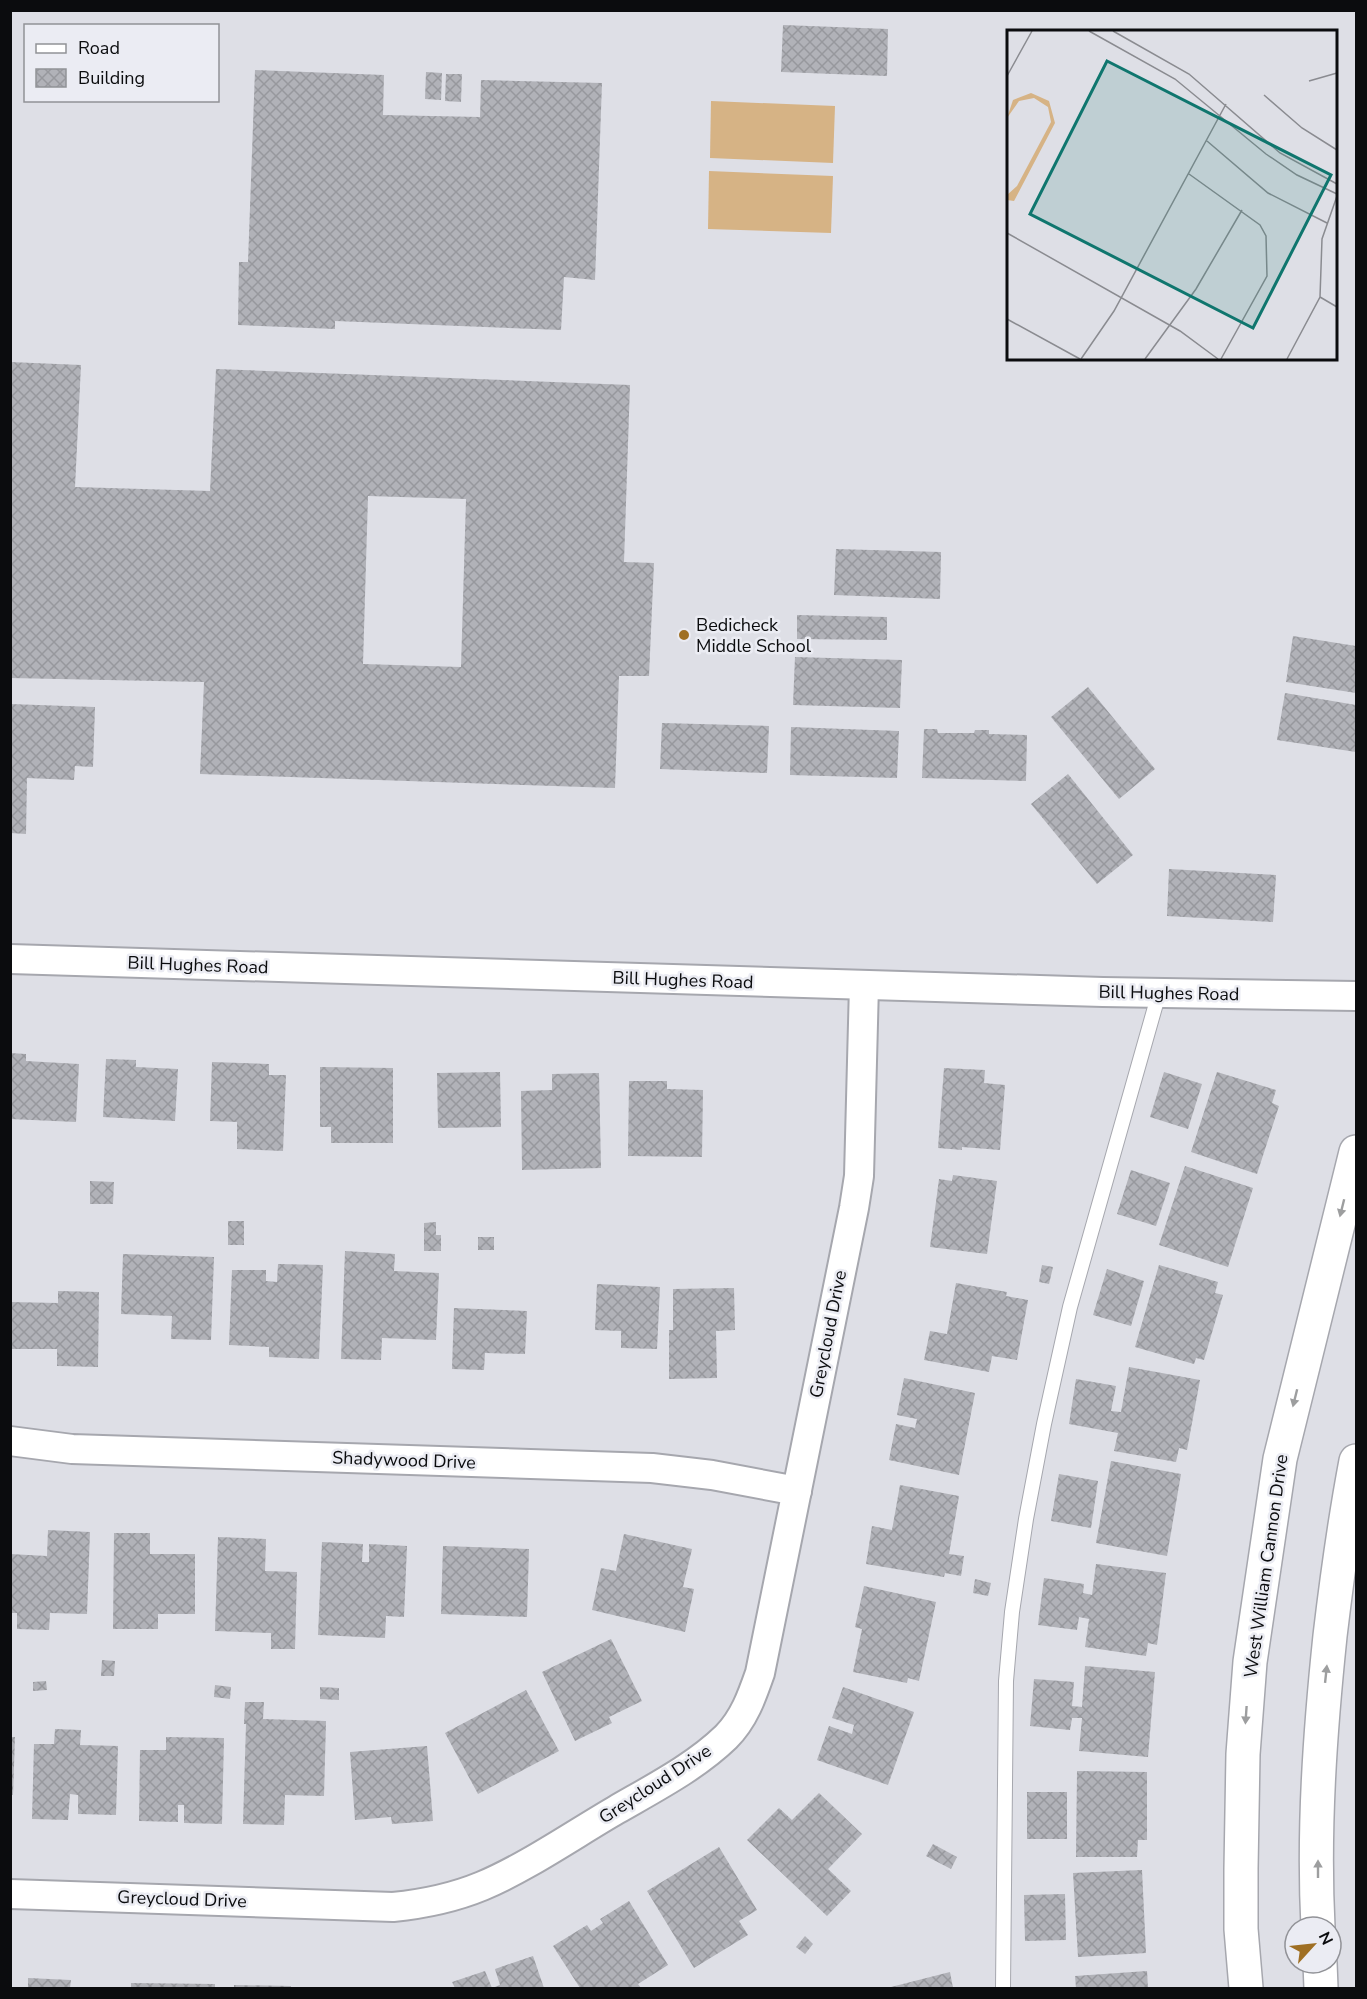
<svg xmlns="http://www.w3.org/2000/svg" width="1367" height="1999" viewBox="0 0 1367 1999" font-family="'Nunito Sans',sans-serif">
  <defs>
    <pattern id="building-cross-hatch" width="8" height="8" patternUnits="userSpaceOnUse" patternTransform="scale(1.5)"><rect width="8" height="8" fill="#b1b2b8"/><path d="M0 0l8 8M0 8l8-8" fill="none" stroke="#97989d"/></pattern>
  </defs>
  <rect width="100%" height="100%" fill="#dedfe6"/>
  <g fill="#d6b385">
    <path d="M711,101L835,106L833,163L710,158Z"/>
    <path d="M709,171L833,176L831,233L708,229Z"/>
  </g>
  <g fill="url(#building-cross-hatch)" fill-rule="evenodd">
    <path d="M783,25L888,29L887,76L781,72Z"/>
    <path d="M255,70L384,75L383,115L480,117L481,80L602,83L595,280L564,277L561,330L335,321V329L238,325L239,262H248Z"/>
    <path d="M426,72L442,73L441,100L425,99Z"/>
    <path d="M446,74H462L461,102L445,101Z"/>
    <path d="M10,362L81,365L75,487L210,491L216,369L630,385L624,562L654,563L649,676H619L615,788L200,774L204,682L10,678ZM368,496L466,499L461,667L363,664Z"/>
    <path d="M836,549L941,552L940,599L834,595Z"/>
    <path d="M797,615L887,617V640L797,639Z"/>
    <path d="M1293,636L1356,646V693L1286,682Z"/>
    <path d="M795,657L902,660L900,708L793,705Z"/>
    <path d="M1088,687L1155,769L1119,799L1051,717Z"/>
    <path d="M1285,693L1356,705V752L1277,740Z"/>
    <path d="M10,704L95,707L93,767L75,766L74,780L27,778L26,834L10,833Z"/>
    <path d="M662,723L769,726L767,773L660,769Z"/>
    <path d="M791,727L899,731L897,778L790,775Z"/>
    <path d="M924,729H937L938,733H974L975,730H989V734L1027,735L1026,781L922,778Z"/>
    <path d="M1068,774L1133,855L1097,884L1031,804Z"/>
    <path d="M1169,869L1276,875L1273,922L1167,916Z"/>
    <path d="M10,1053L26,1054V1061L79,1064L76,1122L10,1119Z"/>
    <path d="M106,1059L136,1060V1067L178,1069L175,1121L103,1117Z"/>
    <path d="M212,1062L269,1064V1075H286L283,1151L237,1149V1122L210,1121Z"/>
    <path d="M320,1067L393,1068V1143H331V1127H320Z"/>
    <path d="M944,1068L985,1070L984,1083L1005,1085L1000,1150L962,1147V1150L938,1148Z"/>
    <path d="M500,1072L501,1127L438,1128L437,1073Z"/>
    <path d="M1164,1072L1202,1084L1188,1129L1150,1117Z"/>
    <path d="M1217,1072L1276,1090L1272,1103L1279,1106L1257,1174L1191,1152Z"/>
    <path d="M599,1073L601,1168L522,1170L521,1091L552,1090V1074Z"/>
    <path d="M629,1081H667V1089L703,1090L702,1157L628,1156Z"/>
    <path d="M1185,1166L1253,1188L1228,1267L1159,1245Z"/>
    <path d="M1131,1170L1170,1183L1156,1226L1117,1214Z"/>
    <path d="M953,1175L997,1181L987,1254L930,1247L939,1179L952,1181Z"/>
    <path d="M90,1181L114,1182L113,1204H90Z"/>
    <rect x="228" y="1221" width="16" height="24"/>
    <path d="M436,1222V1235H441V1251H424V1223Z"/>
    <rect x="478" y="1237" width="16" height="13"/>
    <path d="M345,1251L395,1254L394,1271L439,1273L436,1340L382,1338L381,1360L341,1359Z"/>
    <path d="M123,1254L214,1257L211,1340L171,1339L172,1316L121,1314Z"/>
    <path d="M278,1264L323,1265L319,1359L269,1357V1347L229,1345L232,1270H266V1281L277,1282Z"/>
    <path d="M1042,1265L1053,1267L1049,1284L1039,1282Z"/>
    <path d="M1159,1265L1218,1282L1215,1293L1223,1295L1204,1360L1196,1358L1194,1364L1135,1347Z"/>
    <path d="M1107,1269L1144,1281L1131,1326L1093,1315Z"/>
    <path d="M956,1283L1007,1292L1006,1296L1028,1300L1017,1360L992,1356L989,1372L924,1360L930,1331L947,1334Z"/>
    <path d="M597,1284L660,1287L657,1349L621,1348V1331L595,1330Z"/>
    <path d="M734,1288L735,1330L716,1331L717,1378L669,1379V1330H673V1289Z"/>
    <path d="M58,1291L99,1292L98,1367L57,1366V1349H10V1302L58,1303Z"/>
    <path d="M454,1308L527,1311L525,1354L485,1353L484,1370L452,1369Z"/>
    <path d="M1129,1367L1200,1380L1187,1450L1179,1448L1176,1462L1114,1451L1118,1433L1069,1424L1076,1379L1116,1386L1111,1411L1121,1412Z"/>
    <path d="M904,1378L975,1393L959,1475L889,1460L896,1424L915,1428L917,1419L897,1415Z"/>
    <path d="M1111,1461L1181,1474L1167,1556L1096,1543Z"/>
    <path d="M1059,1474L1098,1481L1091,1528L1051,1521Z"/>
    <path d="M900,1485L959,1496L949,1554L964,1556L961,1576L945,1573L944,1577L866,1564L872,1526L892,1530Z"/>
    <path d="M48,1530L90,1532L87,1614L50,1613L49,1630L17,1629V1613H10V1554L47,1556Z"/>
    <path d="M114,1533H150V1554H195V1614H158V1629H113Z"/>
    <path d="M624,1534L692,1549L683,1587L694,1589L685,1632L592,1610L601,1568L616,1571Z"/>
    <path d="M218,1537L266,1539L265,1571L297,1572L295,1649H271V1633L215,1631Z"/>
    <path d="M322,1542L363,1544L362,1562H369V1544L407,1546L404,1617L386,1616L385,1638L318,1635Z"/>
    <path d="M443,1546L529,1549L527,1617L441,1614Z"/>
    <path d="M1096,1564L1166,1573L1157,1645L1148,1643L1146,1656L1085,1647L1089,1619L1079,1617L1077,1630L1038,1625L1044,1578L1084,1584L1083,1593L1092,1595Z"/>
    <path d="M975,1579L991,1583L988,1596L973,1593Z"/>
    <path d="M864,1586L936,1602L919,1681L908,1678L907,1683L853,1672L862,1629L855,1627Z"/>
    <path d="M611,1639L642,1701L609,1717L612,1723L575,1741L542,1672Z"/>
    <path d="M102,1660L115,1661L114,1676H101Z"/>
    <path d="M1085,1666L1155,1672L1148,1757L1079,1751L1082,1718H1072L1070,1730L1030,1726L1034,1679L1074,1682L1072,1706L1082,1707Z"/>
    <path d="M46,1681L47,1690L33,1691V1682Z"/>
    <path d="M215,1685L231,1687L230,1699L214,1697Z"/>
    <path d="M320,1687L339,1688V1700L320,1699Z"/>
    <path d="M843,1687L914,1712L888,1785L817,1760L829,1726L852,1734L854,1725L832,1718Z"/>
    <path d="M526,1690L559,1751L478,1794L445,1733Z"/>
    <path d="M245,1702H264L263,1719L326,1721L324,1796L285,1795L284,1825L243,1824L246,1724H244Z"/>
    <path d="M55,1729L81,1730L80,1745L118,1746L116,1815L78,1814V1795L70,1794L68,1820L32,1819L34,1744H54Z"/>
    <path d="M10,1737H15L13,1795H10Z"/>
    <path d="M166,1737L224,1738L222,1824L184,1823V1805H178V1822L139,1821L140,1750H166Z"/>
    <path d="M427,1746L433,1821L392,1824L391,1817L355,1820L350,1752Z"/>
    <path d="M1077,1771L1147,1772V1840H1138L1137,1857H1076Z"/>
    <rect x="1027" y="1792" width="40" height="47"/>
    <path d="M819,1793L862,1834L828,1869L851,1891L827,1916L747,1840L779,1808L792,1820Z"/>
    <path d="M933,1844L957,1857L951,1869L926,1856Z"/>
    <path d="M719,1847L757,1910L739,1921L748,1935L694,1968L647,1891Z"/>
    <path d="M1142,1870L1146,1953L1078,1957L1073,1873Z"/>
    <path d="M1065,1894L1066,1940L1025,1941L1024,1895Z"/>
    <path d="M629,1901L668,1965L638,1984L641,1988H580L553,1946L587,1925L591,1931L603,1923L600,1919Z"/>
    <path d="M805,1936L813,1944L805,1954L796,1947Z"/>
    <path d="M533,1956L544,1988H492L500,1985L495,1969Z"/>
    <path d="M485,1971L492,1988H455L452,1982Z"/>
    <path d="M1147,1971L1148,1988H1076L1075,1976Z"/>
    <path d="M950,1972L953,1988H887Z"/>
    <path d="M28,1978L71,1980L70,1988H28Z"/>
    <path d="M131,1983L215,1984V1988H131Z"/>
    <path d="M234,1985L291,1986V1988H234Z"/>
  </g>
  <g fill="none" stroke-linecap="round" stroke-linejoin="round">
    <g stroke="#a6a7ae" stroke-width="16">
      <path id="service" d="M1003,1988L1006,1681L1012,1612L1026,1519L1044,1424L1070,1307L1159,993"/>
    </g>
    <g stroke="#a6a7ae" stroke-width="32">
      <g id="minor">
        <path d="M10,959L1103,992L1356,996"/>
        <path d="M10,1441L72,1449L652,1468L712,1475L797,1491"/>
        <path d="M10,1894L393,1907C423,1904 453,1898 482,1886C527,1867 573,1835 616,1810C654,1788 695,1767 726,1737C744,1719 752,1696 760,1673L854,1208L859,1176L864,985"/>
      </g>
    </g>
    <g stroke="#a6a7ae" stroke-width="36">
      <g id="secondary">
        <path d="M1318,1927C1313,1830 1320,1732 1330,1636C1337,1577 1345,1519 1356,1461"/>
        <path d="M1320,1963L1321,1988"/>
        <path d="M1246,1988L1241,1929V1869L1243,1754L1250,1662L1280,1459L1356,1152"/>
      </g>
    </g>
    <use href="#service" stroke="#fff" stroke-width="14"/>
    <use href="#minor" stroke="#fff" stroke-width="28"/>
    <use href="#secondary" stroke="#fff" stroke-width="33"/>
  </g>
  <defs><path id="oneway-solid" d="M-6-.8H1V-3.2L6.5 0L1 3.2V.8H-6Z" transform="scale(1.5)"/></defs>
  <g fill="#9d9e9f">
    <use href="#oneway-solid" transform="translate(1342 1208) rotate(104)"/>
    <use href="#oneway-solid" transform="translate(1295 1398) rotate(104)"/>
    <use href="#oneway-solid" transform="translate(1326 1674) rotate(-84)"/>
    <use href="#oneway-solid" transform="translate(1246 1715) rotate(94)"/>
    <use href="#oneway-solid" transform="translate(1318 1869) rotate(-90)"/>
  </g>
  <circle fill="#9f6f23" stroke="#ebecf3" stroke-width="2" cx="684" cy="635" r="6"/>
  <g text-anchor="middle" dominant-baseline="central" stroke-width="5" stroke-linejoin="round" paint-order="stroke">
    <g font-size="18" fill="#0b0c0e" stroke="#ebecf3" text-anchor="start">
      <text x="696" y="625">Bedicheck<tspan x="696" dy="21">Middle School</tspan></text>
    </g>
    <g font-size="18" fill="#0b0c0e" stroke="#ebecf3">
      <text transform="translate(198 965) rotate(2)">Bill Hughes Road</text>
      <text transform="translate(683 980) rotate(2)">Bill Hughes Road</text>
      <text transform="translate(1169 993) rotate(1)">Bill Hughes Road</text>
      <text transform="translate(828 1334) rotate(-79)">Greycloud Drive</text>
      <text transform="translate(404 1460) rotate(2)">Shadywood Drive</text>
      <text transform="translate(1266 1566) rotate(-82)">West William Cannon Drive</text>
      <text transform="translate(655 1784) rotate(-33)">Greycloud Drive</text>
      <text transform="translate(182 1899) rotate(2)">Greycloud Drive</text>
    </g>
  </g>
  <g transform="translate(1007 30)">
    <rect width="330" height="330" fill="#dedfe6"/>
    <path d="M24,63L42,71L48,93L7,171L0,170V165L10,156L44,92L41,77L27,68L12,71L0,88L6,70Z" fill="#d6b385"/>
    <path fill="none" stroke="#8a8b90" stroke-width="1.5" d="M82,1L168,49L259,124L290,145L330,164M106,1L182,44L273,123L330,154M0,46L25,1M302,51L330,43M257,65L295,98L330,120M200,111L261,163L320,193M182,144L253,195L259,206L260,246L214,329M0,203L173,301L211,329M313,267L330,277M0,289L73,329M74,329L107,281L219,74M138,329L189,259L235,180M280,329L313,267L315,209L330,166"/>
    <path fill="#0f766e" fill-opacity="0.15" stroke="#0f766e" stroke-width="3" d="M100,31L324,145L246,298L23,184Z"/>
    <rect width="330" height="330" fill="none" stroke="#0b0c0e" stroke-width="3"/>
  </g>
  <rect width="1367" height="1999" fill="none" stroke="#0b0c0e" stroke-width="24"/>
  <rect x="24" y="24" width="195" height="78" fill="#ebecf3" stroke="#919297" stroke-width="1.5"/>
  <rect x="36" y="44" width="30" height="9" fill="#ffffff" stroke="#919297" stroke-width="1.5"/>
  <text x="78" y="54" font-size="18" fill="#0b0c0e">Road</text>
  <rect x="36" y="69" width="30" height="18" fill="url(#building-cross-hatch)" stroke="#919297" stroke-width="1.5"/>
  <text x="78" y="84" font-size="18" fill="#0b0c0e">Building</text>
  <g transform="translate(1313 1945) rotate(63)"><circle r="28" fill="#ebecf3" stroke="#919297" stroke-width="1.5"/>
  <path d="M0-4.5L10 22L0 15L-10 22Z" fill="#9f6f23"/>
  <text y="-9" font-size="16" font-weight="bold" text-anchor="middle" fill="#0b0c0e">N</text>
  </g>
</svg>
